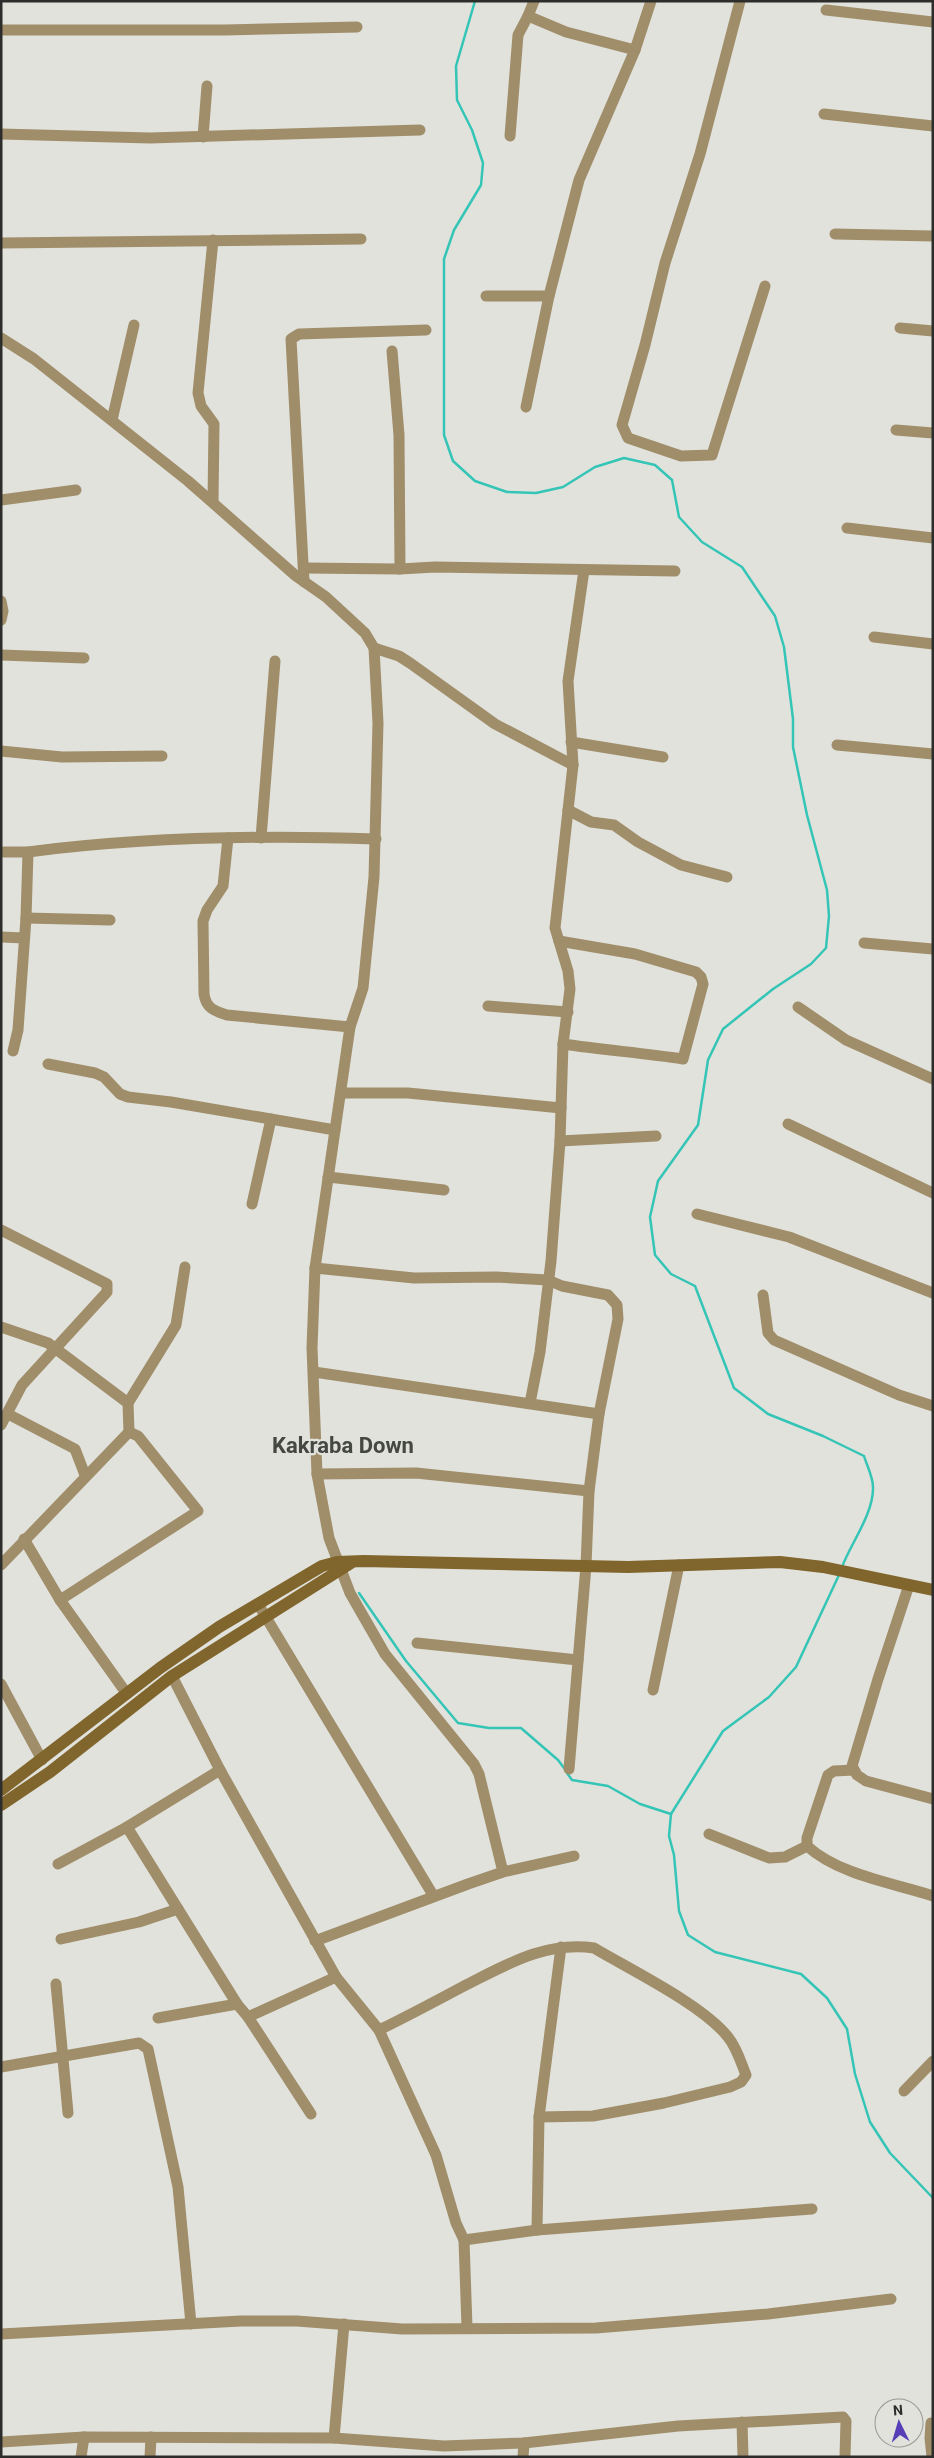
<svg xmlns="http://www.w3.org/2000/svg" width="934" height="2458" viewBox="0 0 934 2458" font-family="Roboto,sans-serif">
  <rect width="100%" height="100%" fill="#e1e2dc"/>
  <g fill="none" stroke-linecap="round" stroke-linejoin="round">
    <g stroke="#34c5b6" stroke-width="2.5">
      <path d="M475,1L456,66L457,100L472,130L483,163L481,185L454,230L444,259V435L453,461L475,481L507,492L536,493L563,487L595,467L624,458L655,465L672,480L679,517L702,542L742,567L775,616L784,647L793,719V747L807,815L827,890L829,916L826,948L811,964L773,989L723,1029L708,1060L698,1125L658,1181L650,1217L655,1255L671,1274L695,1286L734,1388L768,1414L823,1436L864,1456C867,1466 873,1477 873,1487C874,1513 851,1543 842,1567"/>
      <path d="M839,1575L796,1667L769,1697L723,1731L671,1814L669,1836L674,1855L679,1911L688,1935L715,1952L801,1974L827,1998L847,2029L855,2074L870,2122L890,2153L933,2198"/>
      <path d="M359,1593L406,1661L458,1723L489,1728H521L558,1760L564,1768"/>
      <path d="M567,1773L572,1780L608,1786L640,1804L671,1814"/>
    </g>
    <g stroke="#a08e6a" stroke-width="11">
      <path d="M534,1L528,16L566,32L635,50"/>
      <path d="M740,1L700,154L665,263L645,345L622,425L628,438L681,456L712,455L765,286"/>
      <path d="M826,10L933,22"/>
      <path d="M1,30H225L357,27"/>
      <path d="M824,114L933,126"/>
      <path d="M1,134L150,138L420,130"/>
      <path d="M510,136L518,35L528,16"/>
      <path d="M203,137L207,86"/>
      <path d="M835,234L933,236"/>
      <path d="M1,243L361,239"/>
      <path d="M486,296H549"/>
      <path d="M900,328L933,331"/>
      <path d="M1,338L34,359L188,481L296,576L326,597L365,633L374,648L378,723L374,877L363,988L350,1027L315,1268L312,1348L317,1474L329,1538L350,1593L385,1654L474,1764L479,1774L503,1872"/>
      <path d="M392,351L399,435L400,569"/>
      <path d="M526,407L549,296L579,180L635,50L651,1"/>
      <path d="M112,420L134,325"/>
      <path d="M896,430L933,433"/>
      <path d="M1,500L76,490"/>
      <path d="M213,502L214,424L201,406L198,393L213,240"/>
      <path d="M847,528L933,538"/>
      <path d="M304,568L400,569L435,567L675,571"/>
      <path d="M304,582L291,339L299,334L426,330"/>
      <path d="M1,601L3,611L1,620"/>
      <path d="M874,637L933,644"/>
      <path d="M374,648L399,656L410,663L495,724L573,765"/>
      <path d="M1,655L84,658"/>
      <path d="M571,742L663,757"/>
      <path d="M837,745L933,754"/>
      <path d="M1,751L62,757L162,756"/>
      <path d="M568,810L591,822L614,825L638,842L681,865L727,877"/>
      <path d="M228,838L223,886L207,910L203,921L204,994C206,1008 214,1011 227,1015L350,1027"/>
      <path d="M261,838L275,661"/>
      <path d="M1,852H28L26,918L18,1030L13,1051"/>
      <path d="M28,852C143,837 260,835 376,839"/>
      <path d="M26,918L110,920"/>
      <path d="M1,937L24,938"/>
      <path d="M559,941L635,954L696,972L701,977L703,984L683,1059C643,1053 604,1050 563,1044"/>
      <path d="M864,943L933,949"/>
      <path d="M488,1006L568,1012"/>
      <path d="M798,1007L846,1040L933,1079"/>
      <path d="M48,1064L95,1073L104,1077L120,1094L128,1097L171,1102L335,1130"/>
      <path d="M342,1093H408L561,1108"/>
      <path d="M788,1124L933,1193"/>
      <path d="M560,1141L656,1136"/>
      <path d="M328,1177L444,1190"/>
      <path d="M252,1204L271,1119"/>
      <path d="M697,1214L789,1237L933,1293"/>
      <path d="M1,1230L107,1284V1292L22,1385L1,1425"/>
      <path d="M315,1268L414,1278L496,1277L548,1280L562,1286L608,1295L617,1305L618,1319L599,1414L589,1491L586,1566L569,1769"/>
      <path d="M763,1295L768,1333L774,1340L899,1395L933,1406"/>
      <path d="M1,1327L48,1343L128,1403"/>
      <path d="M314,1372L599,1414"/>
      <path d="M530,1403L540,1352L551,1261L560,1141L563,1044L570,989L568,971L555,928L573,765L568,681L584,570"/>
      <path d="M8,1414L75,1449L85,1475"/>
      <path d="M129,1432L128,1403L176,1325L185,1267"/>
      <path d="M317,1474L416,1473L589,1491"/>
      <path d="M24,1539L60,1600L127,1694"/>
      <path d="M1,1565L129,1432L138,1436L198,1511L60,1600"/>
      <path d="M909,1585L878,1679L852,1766L857,1775L866,1781L933,1799"/>
      <path d="M258,1604L433,1895"/>
      <path d="M417,1643L578,1660"/>
      <path d="M172,1676L220,1770L336,1977L379,2030L436,2155L456,2223L464,2240L537,2230L812,2209"/>
      <path d="M1,1684L42,1760"/>
      <path d="M653,1690L679,1565"/>
      <path d="M854,1770L834,1771L828,1775L807,1838V1846C839,1875 893,1883 933,1896"/>
      <path d="M127,1827L237,2004L248,2017L311,2114"/>
      <path d="M709,1834L769,1858L785,1857L807,1846"/>
      <path d="M58,1864L127,1827L220,1770"/>
      <path d="M61,1939L139,1922L178,1909"/>
      <path d="M315,1941L468,1884L503,1872L574,1856"/>
      <path d="M56,1984L68,2113"/>
      <path d="M248,2017L336,1977"/>
      <path d="M158,2018L237,2004"/>
      <path d="M379,2030C408,2016 436,2001 464,1986C506,1965 545,1941 594,1948C631,1970 703,2005 728,2037C737,2048 741,2063 746,2075L741,2082L730,2087L664,2103L593,2116L539,2117"/>
      <path d="M1,2067L139,2043L148,2049L178,2187L191,2324"/>
      <path d="M904,2091L933,2061"/>
      <path d="M537,2230L539,2117L561,1947"/>
      <path d="M464,2240L467,2327"/>
      <path d="M1,2334L241,2321H297L402,2329L596,2328L768,2314L891,2299"/>
      <path d="M742,2422L743,2457"/>
      <path d="M931,2423L930,2438L932,2457"/>
      <path d="M334,2438L344,2324"/>
      <path d="M1,2442L84,2437L334,2438L444,2446L524,2443L678,2426L843,2417L846,2421L845,2457"/>
      <path d="M81,2457L84,2437"/>
      <path d="M150,2457L151,2437"/>
      <path d="M523,2457L524,2443"/>
    </g>
    <g stroke="#80652d" stroke-width="12">
      <path d="M1,1790L160,1668L219,1627L322,1566L337,1562L364,1561L628,1567L780,1562L823,1567L933,1590"/>
      <path d="M1,1805L50,1772L172,1676L351,1563"/>
    </g>
  </g>
  <g text-anchor="middle" dominant-baseline="central" stroke-width="4.5" stroke-linejoin="round" paint-order="stroke">
    <g font-size="22" font-weight="bold" fill="#454742" stroke="#e1e2dc">
      <text x="343" y="1445">Kakraba Down</text>
    </g>
  </g>
  <rect width="934" height="2458" fill="none" stroke="#2d2d2b" stroke-width="5"/>
  <g transform="translate(899 2423) rotate(355)"><circle r="24" fill="#e1e2dc" stroke="#999a95"/>
  <path d="M0-4L9 19L0 12L-9 19Z" fill="#573eb6"/>
  <text y="-8" font-size="14" font-weight="bold" text-anchor="middle" fill="#2d2d2b">N</text>
  </g>
</svg>
